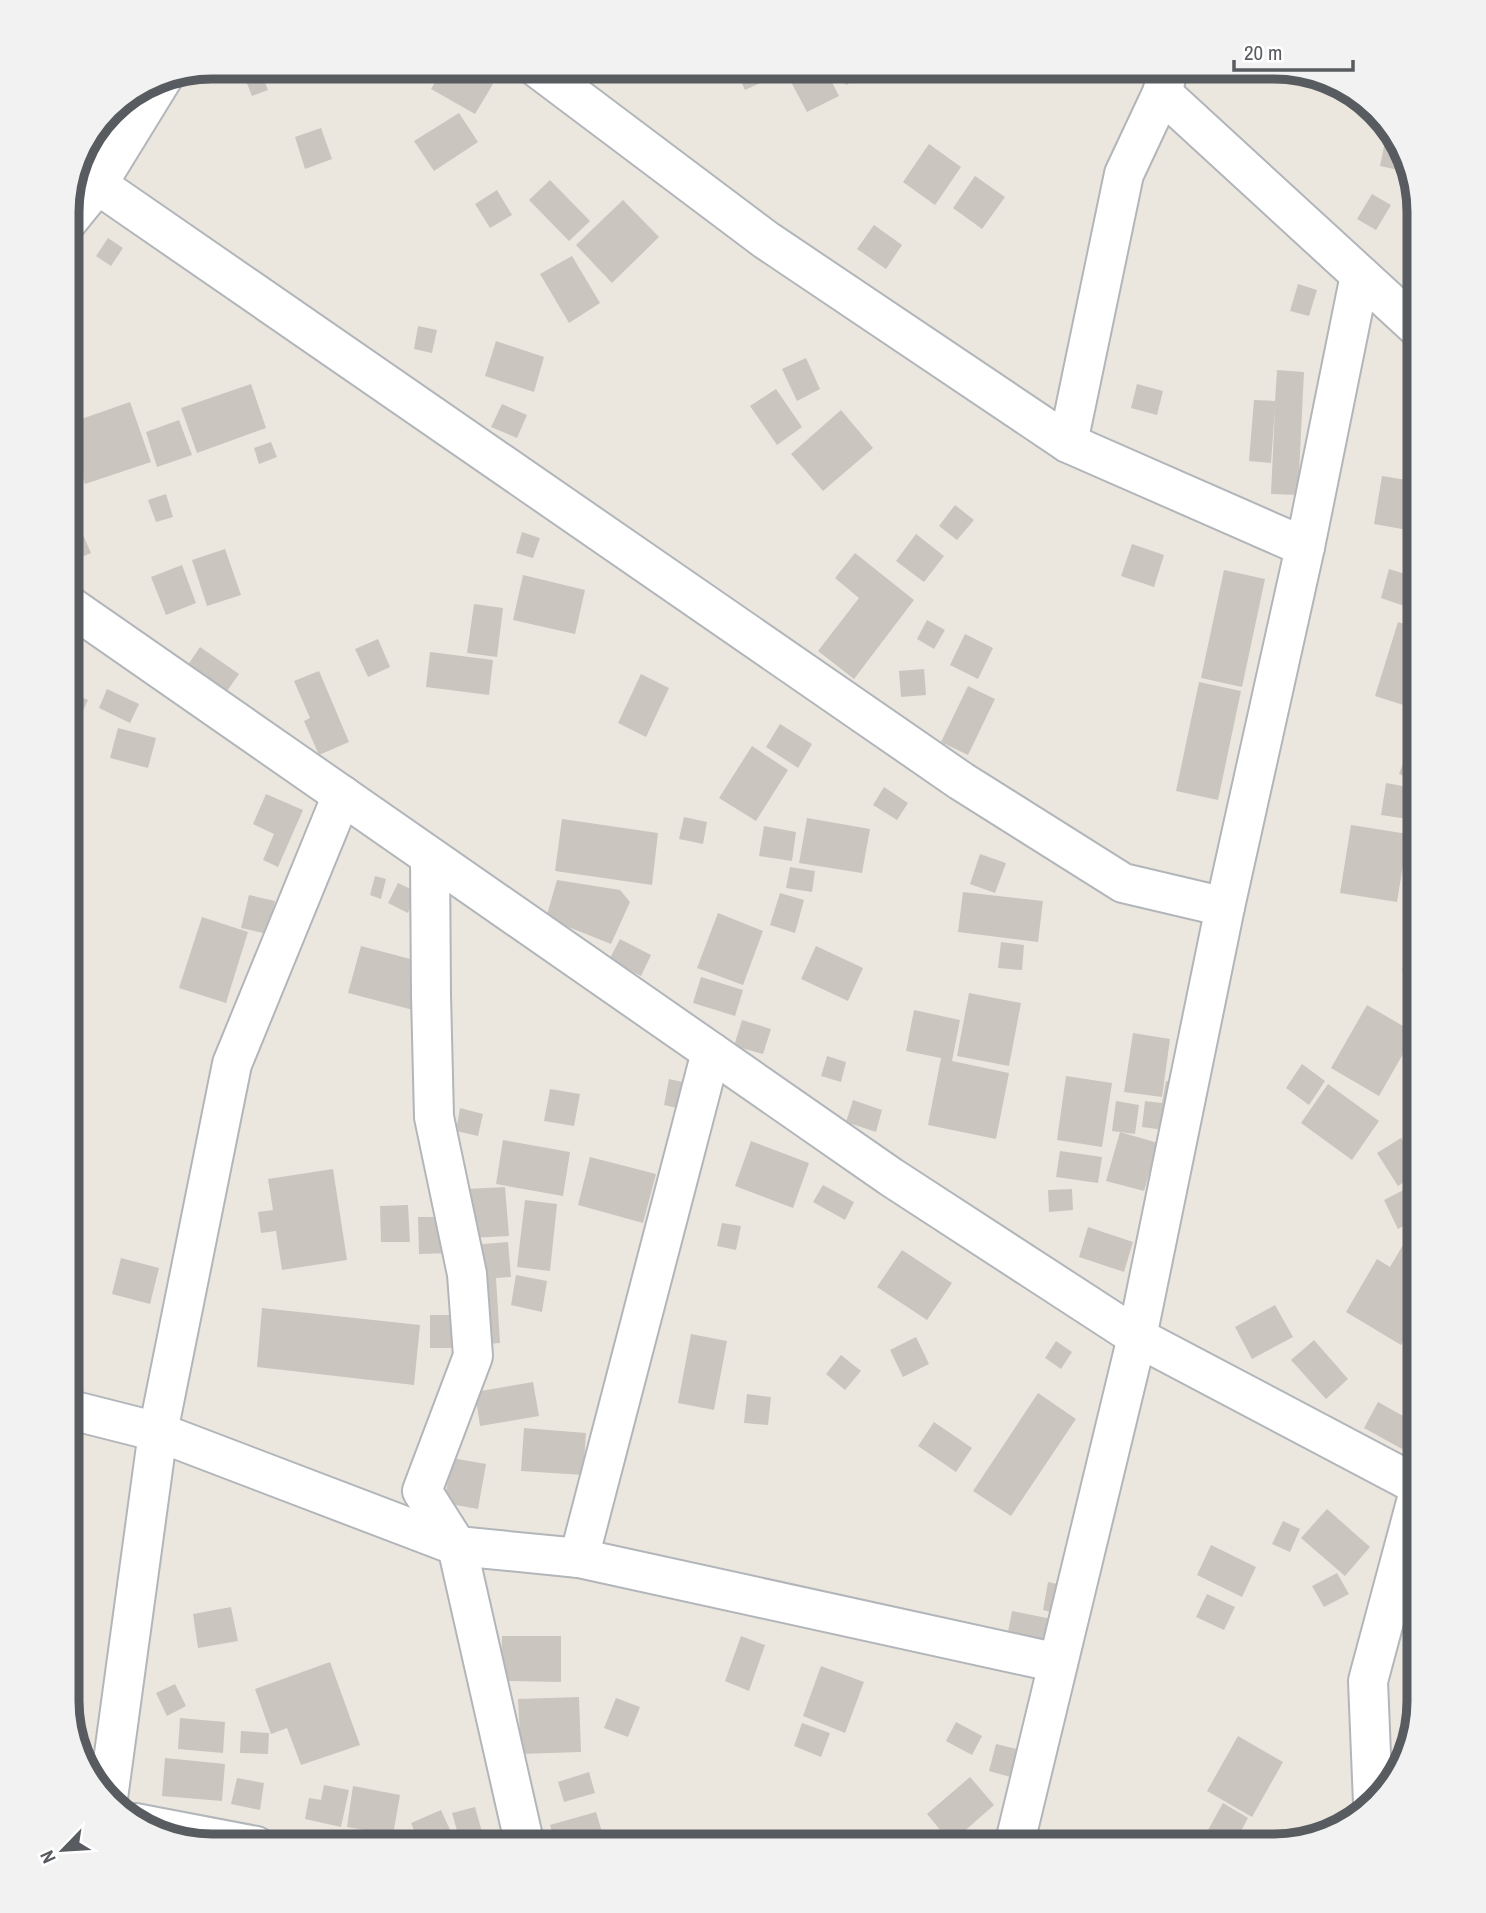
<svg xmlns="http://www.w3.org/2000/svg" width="1486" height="1913" viewBox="0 0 1486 1913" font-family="'Archivo Narrow',sans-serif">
  <rect width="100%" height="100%" fill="#ebe7df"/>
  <g fill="#cbc5c0">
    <path d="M254,67H259L268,90L252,96L242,71Z"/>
    <path d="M444,67H463L493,84L475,114L431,89Z"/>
    <path d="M734,67H768L773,77L745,90Z"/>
    <path d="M783,67H824L839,96L807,112Z"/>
    <path d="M835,67H880L846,85Z"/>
    <path d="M459,113L478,142L434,171L414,141Z"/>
    <path d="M321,128L332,159L305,169L295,137Z"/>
    <path d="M1387,132L1396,134L1408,172L1380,166Z"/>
    <path d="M929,144L961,167L935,205L903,182Z"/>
    <path d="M975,176L1005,197L982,229L953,208Z"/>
    <path d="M550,180L590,221L569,241L529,200Z"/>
    <path d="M497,190L512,215L490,228L475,204Z"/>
    <path d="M1372,194L1391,205L1376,230L1357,219Z"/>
    <path d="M623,200L659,237L612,283L576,245Z"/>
    <path d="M874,225L902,245L886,269L857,249Z"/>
    <path d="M108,238L123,248L111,266L96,256Z"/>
    <path d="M572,256L600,303L569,323L540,274Z"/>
    <path d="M1298,284L1317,290L1309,316L1290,311Z"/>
    <path d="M418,326L437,330L432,353L414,349Z"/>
    <path d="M496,341L544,357L534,392L485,376Z"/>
    <path d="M806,358L820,389L797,401L782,369Z"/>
    <path d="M1277,370L1304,372L1298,495L1271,494L1275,408L1271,463L1249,461L1254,400L1275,401Z"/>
    <path d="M251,384L266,428L197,453L181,408Z"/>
    <path d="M1137,384L1163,391L1157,415L1131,408Z"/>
    <path d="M776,389L802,427L777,445L750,406Z"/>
    <path d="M130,402L151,462L85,484L67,432V424Z"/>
    <path d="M502,404L527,415L517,438L491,427Z"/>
    <path d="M841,410L873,448L823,491L791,454Z"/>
    <path d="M179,420L192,455L157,467L146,432Z"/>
    <path d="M271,442L277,457L259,464L254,448Z"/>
    <path d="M1382,476L1419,482V532L1374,524Z"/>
    <path d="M166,494L173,517L156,522L148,500Z"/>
    <path d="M955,505L974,520L957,540L939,526Z"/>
    <path d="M74,514L91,553L67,563V517Z"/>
    <path d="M522,532L540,538L533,558L516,553Z"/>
    <path d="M916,534L944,556L924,582L896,561Z"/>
    <path d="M1132,544L1164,555L1154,587L1121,576Z"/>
    <path d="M225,549L241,595L207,606L192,560Z"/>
    <path d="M855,553L914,600L854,679L818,651L859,598L835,578Z"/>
    <path d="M182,565L196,603L166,615L151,577Z"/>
    <path d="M1389,569L1419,578L1410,608L1381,598Z"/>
    <path d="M1224,570L1265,579L1242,687L1201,678Z"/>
    <path d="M523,575L585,590L575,634L513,620Z"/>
    <path d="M474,604L503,608L497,657L467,653Z"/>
    <path d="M927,620L945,630L934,649L917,639Z"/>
    <path d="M1398,622L1419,629V727L1411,724L1416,709L1375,696Z"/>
    <path d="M965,634L993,648L978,679L950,665Z"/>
    <path d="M378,639L390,667L368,677L355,649Z"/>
    <path d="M200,647L239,674L222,698L183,672Z"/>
    <path d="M430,652L493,660L489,695L426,687Z"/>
    <path d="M924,669L926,695L901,697L899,671Z"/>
    <path d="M319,671L349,742L319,755L304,721L310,718L294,681Z"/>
    <path d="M641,674L669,688L646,737L618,723Z"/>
    <path d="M1199,682L1241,691L1218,800L1176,791Z"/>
    <path d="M968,686L995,699L968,755L941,742Z"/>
    <path d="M107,689L139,704L130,723L99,708Z"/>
    <path d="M67,691L88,700L75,727L67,724Z"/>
    <path d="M780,724L812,744L798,768L766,747Z"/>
    <path d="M118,728L156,738L148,768L110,758Z"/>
    <path d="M752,746L788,770L756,821L719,798Z"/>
    <path d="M1409,748L1419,752V782L1399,774Z"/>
    <path d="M1386,783L1419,789L1415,820L1381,815Z"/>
    <path d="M884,787L908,803L897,820L873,805Z"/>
    <path d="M266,794L303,810L278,867L263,860L274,834L253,824Z"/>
    <path d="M684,817L707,822L703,844L679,839Z"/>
    <path d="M807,818L870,829L862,873L799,863Z"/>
    <path d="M562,819L658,833L652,885L555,871Z"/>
    <path d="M1351,825L1408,834L1397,902L1340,893Z"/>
    <path d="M764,826L796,832L792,861L759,856Z"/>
    <path d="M980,854L1006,863L995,893L970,884Z"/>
    <path d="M790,867L815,871L812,892L786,888Z"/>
    <path d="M375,876L386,879L381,899L370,895Z"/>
    <path d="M557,880L620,890L630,902L611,944L546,918Z"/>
    <path d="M398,883L417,892L408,913L388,903Z"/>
    <path d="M963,892L1043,901L1038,942L958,932Z"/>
    <path d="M780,893L804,900L795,933L770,925Z"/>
    <path d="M249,895L275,901L268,934L241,928Z"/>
    <path d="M718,913L763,931L743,985L697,968Z"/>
    <path d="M202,917L248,932L226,1003L179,988Z"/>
    <path d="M620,939L651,955L641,976L609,960Z"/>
    <path d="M1001,942L1024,945L1022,970L998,968Z"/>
    <path d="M1408,944L1419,947V976L1402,972Z"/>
    <path d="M361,946L429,964L417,1011L348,993Z"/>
    <path d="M816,946L863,968L848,1001L801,979Z"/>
    <path d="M701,977L743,990L735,1016L693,1003Z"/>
    <path d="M969,993L1021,1003L1009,1066L957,1056Z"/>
    <path d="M1367,1005L1415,1033L1379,1096L1331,1068Z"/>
    <path d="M914,1010L960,1020L952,1061L1009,1073L996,1139L928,1125L941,1058L906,1051Z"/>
    <path d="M742,1020L771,1029L763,1054L734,1046Z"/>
    <path d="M1133,1033L1170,1039L1162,1097L1124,1092Z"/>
    <path d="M827,1056L846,1062L841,1082L821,1076Z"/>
    <path d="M1302,1064L1325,1081L1309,1105L1286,1088Z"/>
    <path d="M1066,1076L1112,1083L1102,1147L1057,1140Z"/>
    <path d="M669,1079L692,1084L686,1110L664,1105Z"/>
    <path d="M1166,1081L1180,1083L1172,1131L1142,1127L1145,1101L1162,1103Z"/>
    <path d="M1328,1084L1379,1121L1352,1160L1301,1123Z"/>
    <path d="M550,1089L580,1094L574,1126L544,1121Z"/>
    <path d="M853,1100L882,1110L876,1132L846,1122Z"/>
    <path d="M1116,1101L1139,1105L1135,1134L1112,1131Z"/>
    <path d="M460,1108L483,1114L478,1136L456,1131Z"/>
    <path d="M1120,1132L1158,1143L1144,1191L1106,1181Z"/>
    <path d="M1401,1138L1419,1167V1172L1398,1186L1377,1153Z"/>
    <path d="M503,1140L570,1152L563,1196L496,1184Z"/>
    <path d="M751,1141L809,1163L793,1208L735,1186Z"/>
    <path d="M1060,1151L1102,1157L1098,1183L1056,1177Z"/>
    <path d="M590,1157L656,1174L643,1223L578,1205Z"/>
    <path d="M333,1169L347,1260L282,1270L276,1231L261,1233L258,1212L273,1210L268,1179Z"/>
    <path d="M1419,1182V1218L1398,1229L1384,1200Z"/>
    <path d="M823,1185L854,1202L845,1220L813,1202Z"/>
    <path d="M505,1187L509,1236L471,1238L467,1189Z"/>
    <path d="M1072,1189L1073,1210L1049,1212L1048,1190Z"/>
    <path d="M525,1200L557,1204L550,1271L517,1267Z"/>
    <path d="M408,1205L410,1242H381L380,1206Z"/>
    <path d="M418,1217H449L450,1253L419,1254Z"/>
    <path d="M722,1223L741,1226L736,1250L717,1246Z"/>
    <path d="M1088,1227L1133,1242L1124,1272L1079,1257Z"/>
    <path d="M1413,1228L1419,1231V1313L1401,1345L1346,1312L1377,1259L1390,1267Z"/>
    <path d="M508,1242L511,1277L496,1278L500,1343L477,1345L471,1245Z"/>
    <path d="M902,1250L952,1283L927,1320L877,1287Z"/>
    <path d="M121,1258L159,1268L150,1304L112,1294Z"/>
    <path d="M516,1275L547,1281L542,1312L511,1305Z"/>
    <path d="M1275,1305L1293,1337L1252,1359L1235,1327Z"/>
    <path d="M262,1308L420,1325L414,1385L257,1367Z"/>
    <rect x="430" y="1315" width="31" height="33"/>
    <path d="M691,1334L727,1341L714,1410L678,1403Z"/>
    <path d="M916,1337L929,1364L903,1377L890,1350Z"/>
    <path d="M1314,1340L1348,1379L1326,1399L1291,1360Z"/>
    <path d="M1056,1341L1072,1352L1061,1369L1045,1358Z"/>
    <path d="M841,1355L861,1371L845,1390L826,1374Z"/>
    <path d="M533,1382L539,1416L480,1426L475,1392Z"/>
    <path d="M1038,1393L1076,1419L1011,1516L973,1491Z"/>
    <path d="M747,1394L771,1397L768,1425L744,1423Z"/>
    <path d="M1378,1402L1416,1423L1402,1449L1364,1428Z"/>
    <path d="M934,1422L972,1448L956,1472L918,1446Z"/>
    <path d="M524,1428L586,1433L583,1475L521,1471Z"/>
    <path d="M452,1458L486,1464L478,1509L444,1503Z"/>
    <path d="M1327,1509L1370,1547L1345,1576L1301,1538Z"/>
    <path d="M1283,1521L1300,1529L1290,1552L1272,1544Z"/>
    <path d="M1211,1545L1256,1567L1242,1597L1197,1575Z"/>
    <path d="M1337,1573L1349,1594L1324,1607L1312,1586Z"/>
    <path d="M1048,1582L1072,1587L1066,1616L1043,1610Z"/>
    <path d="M1207,1594L1235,1607L1224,1630L1196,1617Z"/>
    <path d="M231,1607L238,1641L198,1648L193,1614Z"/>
    <path d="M1012,1611L1062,1621L1057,1652L1006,1642Z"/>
    <path d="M502,1636H561V1682L501,1681Z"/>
    <path d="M741,1636L765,1645L749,1691L725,1681Z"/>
    <path d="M330,1662L360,1745L301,1765L287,1728L271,1734L255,1689Z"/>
    <path d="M821,1666L864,1682L845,1733L803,1716Z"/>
    <path d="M175,1684L186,1706L167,1716L156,1693Z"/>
    <path d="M579,1697L581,1752L521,1754L518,1699Z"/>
    <path d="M616,1698L640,1707L628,1737L604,1728Z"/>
    <path d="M180,1718L225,1722L223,1753L178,1749Z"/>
    <path d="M956,1722L982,1736L972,1755L946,1741Z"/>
    <path d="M802,1723L830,1733L821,1757L794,1746Z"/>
    <path d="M241,1731L269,1733L268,1754L240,1753Z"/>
    <path d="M1238,1736L1283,1762L1252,1817L1207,1791Z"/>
    <path d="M996,1744L1021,1750L1014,1778L989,1771Z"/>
    <path d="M165,1758L225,1764L222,1801L162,1796Z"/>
    <path d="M589,1772L595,1793L564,1802L558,1782Z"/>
    <path d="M970,1777L994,1805L951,1843L927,1814Z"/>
    <path d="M237,1778L264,1783L260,1810L231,1804Z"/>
    <path d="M324,1785L349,1790L341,1827L305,1819L309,1798L321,1800Z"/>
    <path d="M353,1786L400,1795L393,1835L347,1827Z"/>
    <path d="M1223,1803L1248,1818L1234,1844L1208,1830Z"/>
    <path d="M475,1807L486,1846H432L459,1838L452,1813Z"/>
    <path d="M441,1810L451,1832L420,1845L411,1823Z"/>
    <path d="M596,1812L605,1842L591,1846H556L550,1825Z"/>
  </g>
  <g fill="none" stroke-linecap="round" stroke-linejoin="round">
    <g stroke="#b2b6ba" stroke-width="42">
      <g id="minor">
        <path d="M536,67L766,240L1068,443L1305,547"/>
        <path d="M75,169L961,781L1123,883L1225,907"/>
        <path d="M67,222L97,185L164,76"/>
        <path d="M1068,443L1124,174L1162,93L1169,67"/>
        <path d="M67,604L891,1177L1137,1337L1419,1486"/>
        <path d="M430,857L431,995L434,1117L467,1274L473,1356L422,1491L457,1546L525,1846"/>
        <path d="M67,1409L158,1432L457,1546L579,1558L1058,1663"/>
        <path d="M579,1558L711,1052"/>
        <path d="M108,1798L158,1432L232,1064L342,795"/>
        <path d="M1373,1803L1368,1681L1419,1491"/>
        <path d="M135,1823L256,1846"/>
        <path d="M1014,1846L1137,1337L1225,907L1305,547L1360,275"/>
      </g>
    </g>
    <g stroke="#b2b6ba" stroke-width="42">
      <path id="tertiary" d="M1162,93L1419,329"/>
    </g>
    <use href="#minor" stroke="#fff" stroke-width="38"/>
    <use href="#tertiary" stroke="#fff" stroke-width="38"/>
  </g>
  <path d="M0 0H1486V1913H0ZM212 79H1274A133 133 0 0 1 1407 212V1701A133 133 0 0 1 1274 1834H212A133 133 0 0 1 79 1701V212A133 133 0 0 1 212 79Z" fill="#f2f2f2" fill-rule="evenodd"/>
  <path fill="none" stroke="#585c60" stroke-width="9" d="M212 79H1274A133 133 0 0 1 1407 212V1701A133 133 0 0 1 1274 1834H212A133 133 0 0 1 79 1701V212A133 133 0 0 1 212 79Z"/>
  <g transform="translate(63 1850) rotate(245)" stroke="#ffffff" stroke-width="5" paint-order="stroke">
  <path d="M0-5L12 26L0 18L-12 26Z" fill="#585c60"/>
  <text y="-10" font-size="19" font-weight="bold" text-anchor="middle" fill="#585c60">N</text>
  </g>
  <path d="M1234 60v10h119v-10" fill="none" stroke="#585c60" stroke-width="3.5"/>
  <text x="1244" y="60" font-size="21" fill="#585c60" stroke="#ffffff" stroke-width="5" paint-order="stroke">20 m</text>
</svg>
